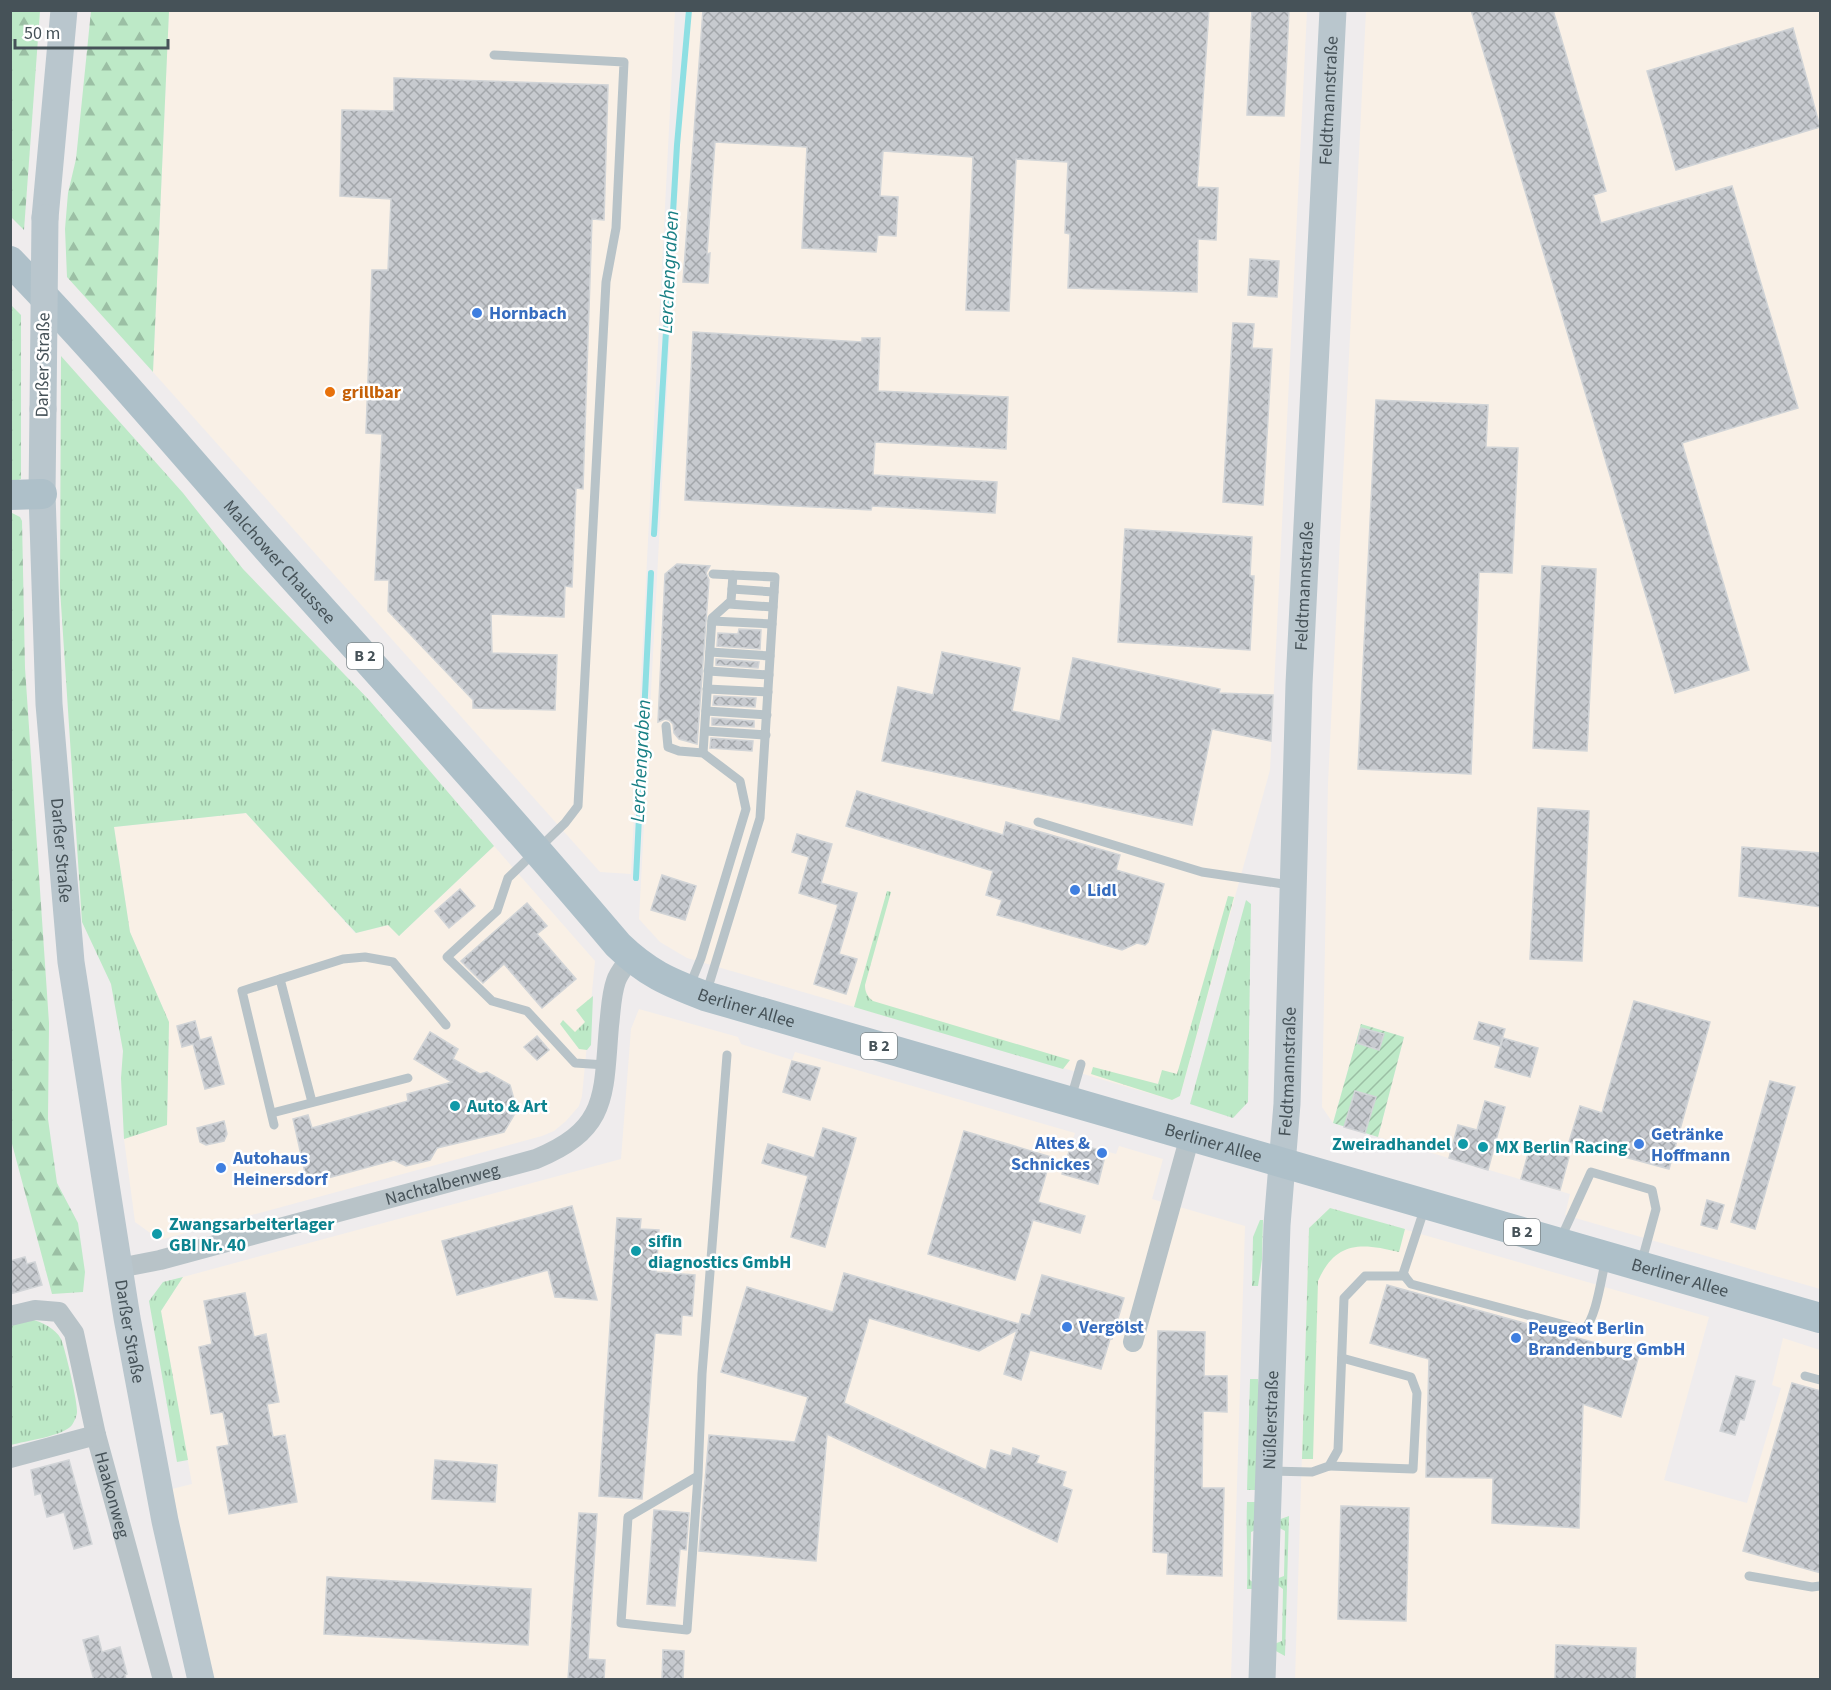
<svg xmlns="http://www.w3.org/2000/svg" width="1831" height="1690" viewBox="0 0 1831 1690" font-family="'Source Sans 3',sans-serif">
  <defs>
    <pattern id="grass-tufts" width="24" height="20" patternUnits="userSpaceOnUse" patternTransform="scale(1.5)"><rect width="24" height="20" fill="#bde9c7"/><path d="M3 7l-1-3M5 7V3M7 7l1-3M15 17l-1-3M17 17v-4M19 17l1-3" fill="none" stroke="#9bbfa4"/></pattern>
    <pattern id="forest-firs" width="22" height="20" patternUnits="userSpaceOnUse" patternTransform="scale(1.5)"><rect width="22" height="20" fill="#bde9c7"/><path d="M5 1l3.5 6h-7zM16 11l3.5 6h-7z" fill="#9bbfa4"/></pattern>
    <pattern id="garden-furrows" width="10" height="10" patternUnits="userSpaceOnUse" patternTransform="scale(1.5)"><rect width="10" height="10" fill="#bde9c7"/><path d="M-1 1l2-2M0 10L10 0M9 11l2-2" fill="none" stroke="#9bbfa4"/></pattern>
    <pattern id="building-cross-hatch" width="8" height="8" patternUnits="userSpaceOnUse" patternTransform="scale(1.5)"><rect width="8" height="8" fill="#c7cacf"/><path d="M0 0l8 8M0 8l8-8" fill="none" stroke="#a3a7ab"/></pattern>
  </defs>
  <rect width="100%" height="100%" fill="#efeced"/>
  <g fill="#f9f0e6">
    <path d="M169,11H675L631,874L600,872L153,372Z"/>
    <path d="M687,11H1307L1270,770L1180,1096L1172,1100L687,958L660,942L639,919Z"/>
    <path d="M1366,11H1820V1289L1565,1215L1570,1194L1378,1137L1404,1037L1361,1024L1333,1123L1322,1107L1328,783Z"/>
    <path d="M246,813L355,933L389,925L399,936L494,846L595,961L582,1096L579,1106L566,1121L554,1131L542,1136L160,1240L135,1222L124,1139L167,1125L169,1022L130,932L114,827Z"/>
    <path d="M639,1009L738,1037L741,1044L792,1060L795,1052L1075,1133L1072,1142L1116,1154L1119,1146L1163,1159L1152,1199L1245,1226L1231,1679H213L172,1489L192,1484L161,1311L183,1277L621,1159L631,1029Z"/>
    <path d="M1330,1208L1709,1317L1664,1480L1747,1503L1781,1388L1772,1385L1783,1338L1820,1350V1679L1295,1680L1309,1228Z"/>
  </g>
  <g fill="url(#grass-tufts)">
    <path d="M61,356L183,493L243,569L370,701L494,846L399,936L388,925L356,933L246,813L114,827L130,932L169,1022L167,1125L124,1139L121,1078L123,1051L111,984L82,922L60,589Z"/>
    <path d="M887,891L891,892L865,985C865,992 867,996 873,1001L1070,1060L1063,1069L854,1007Z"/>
    <path d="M1228,896L1234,897L1180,1096L1172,1100L1091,1074L1093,1067L1158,1084L1162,1070L1177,1074Z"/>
    <path d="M1246,900L1251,904L1248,1102L1233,1118L1190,1104Z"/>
    <path d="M593,996L591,1045L587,1050L579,1049L560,1024L563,1020L575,1032L585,1022L576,1010Z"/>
    <path d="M1330,1208L1405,1229L1399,1252C1362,1243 1336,1240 1318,1281L1313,1459H1302L1309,1228Z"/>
    <path d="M1260,1220H1263L1262,1259L1258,1286H1252L1253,1237Z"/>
    <path d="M183,1277L161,1311L188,1460L177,1462L149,1301L163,1282Z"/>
    <path d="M30,1319C42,1322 55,1328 61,1339C65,1348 78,1403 77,1412C77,1416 74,1422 72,1425C64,1436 25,1441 11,1445V1325Z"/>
    <path d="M1250,1379H1258L1261,1400L1259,1490H1247Z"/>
    <path d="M1247,1502H1259L1258,1529L1251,1532L1250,1580L1256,1585V1589H1247C1248,1560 1246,1531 1247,1502Z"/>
    <path d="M1289,1516L1285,1656L1274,1650V1644L1282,1641L1283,1589L1276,1584V1579L1284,1576L1285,1531L1278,1527V1520Z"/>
  </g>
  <g fill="url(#forest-firs)">
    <path d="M10,11H40L24,230L11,217Z"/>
    <path d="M91,11H169L153,372L67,277L65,229L68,193L76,159Z"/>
    <path d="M10,304L21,315V479L10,483Z"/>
    <path d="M10,512L20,517L22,521L25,668L49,1023L48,1119L57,1183L78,1223L85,1272L83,1292L52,1294L11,1140Z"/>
  </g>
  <path fill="url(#garden-furrows)" d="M1361,1024L1404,1037L1378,1137L1333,1123Z"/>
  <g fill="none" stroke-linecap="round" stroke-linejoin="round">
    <g stroke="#8edfe3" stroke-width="6">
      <path d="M654,534L677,145L689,10"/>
      <path d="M636,878L651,573"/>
    </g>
  </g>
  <g fill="url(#building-cross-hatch)" stroke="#d1d4d7" stroke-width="1.5">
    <path d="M703,10H1209L1197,187L1218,188L1216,240L1198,239L1197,292L1068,288L1070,234L1065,233L1068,162L1016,159L1009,311L966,310L973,157L883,151L880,196L898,197L896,236L878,235L876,252L802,248L807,147L715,142L707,254L710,253L708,283L683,282Z"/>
    <path d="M1252,10H1289L1284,116L1247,115Z"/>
    <path d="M1471,10H1553L1606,191L1593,195L1601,223L1732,186L1798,408L1682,443L1749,670L1675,693Z"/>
    <path d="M1793,28L1820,127L1676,170L1647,71Z"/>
    <path d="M394,78L608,85L604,220L592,219L583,489L576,488L572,587L565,586L564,617L491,614L492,653L557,655L555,710L473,708V700L388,611L389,580H375L382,434L366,433L372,270H388L391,199L340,196L342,110L394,111Z"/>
    <path d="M1250,259L1279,261L1277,297L1248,295Z"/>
    <path d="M1233,323L1254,324L1252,348L1272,349L1263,505L1223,502Z"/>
    <path d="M693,332L862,342V338H880L878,391L1008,397L1006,449L875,442L873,475L997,482L995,513L872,506L871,510L685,500Z"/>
    <path d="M1376,400L1488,405L1486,447L1518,448L1512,573L1479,572L1471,774L1358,769Z"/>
    <path d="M1125,529L1252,537L1250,576H1254L1250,650L1118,642Z"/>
    <path d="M677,564L710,566L706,573L709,580L697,744L679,739L674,733L673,724L669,720L665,719L658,722L665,574Z"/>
    <path d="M1542,566L1596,569L1587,751L1533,748Z"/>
    <path d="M739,629L761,630L760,649L717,646L718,633L738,634Z"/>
    <path d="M942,652L1020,668L1012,711L1060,721L1073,658L1220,689L1219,693L1273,695L1271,741L1212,729L1192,825L882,761L898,687L933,695Z"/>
    <path d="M716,659L759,662L758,668L716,665Z"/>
    <path d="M714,696L756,698L755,707L713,705Z"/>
    <path d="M712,718L754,721V727L712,725Z"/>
    <path d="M711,738L753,741L752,751L710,748Z"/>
    <path d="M857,791L1003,835L1006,822L1120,855L1116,870L1164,884L1148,942L1145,945L1137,943L1122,950L997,915L1002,900L986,895L993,871L846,826Z"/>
    <path d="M1538,808L1589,811L1582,961L1530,959Z"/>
    <path d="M797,834L832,844L821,883L857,893L839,954L857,959L846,994L814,984L838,905L799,893L809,857L792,852Z"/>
    <path d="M1742,847L1821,853V907L1739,896Z"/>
    <path d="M662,875L696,886L685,920L651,910Z"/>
    <path d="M460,889L475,906L449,928L435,911Z"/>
    <path d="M527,903L547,926L537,934L576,979L542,1008L504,964L483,983L461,961Z"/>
    <path d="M1634,1001L1710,1022L1669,1169L1569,1142L1580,1106L1602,1113Z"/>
    <path d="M195,1021L200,1040L211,1037L224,1084L205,1089L193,1044L182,1047L177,1026Z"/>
    <path d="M1479,1022L1505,1029L1500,1046L1474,1039Z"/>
    <path d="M1361,1028L1384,1034L1379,1050L1357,1043Z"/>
    <path d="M430,1032L458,1049L453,1059L480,1074L487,1072L510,1085L517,1110L504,1132L437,1148L430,1160L406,1166L394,1160L324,1179L323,1173L306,1177L293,1119L308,1115L312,1128L408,1101L407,1094L452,1082L414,1059Z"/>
    <path d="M537,1036L549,1050L537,1060L524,1047Z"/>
    <path d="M1503,1038L1538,1048L1530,1077L1495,1067Z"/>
    <path d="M792,1061L820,1068L810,1100L783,1092Z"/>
    <path d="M1770,1081L1795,1087L1755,1229L1731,1222Z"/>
    <path d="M1355,1091L1376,1097L1365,1133L1344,1127Z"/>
    <path d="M1485,1101L1505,1107L1488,1170L1449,1158L1458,1125L1477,1130Z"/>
    <path d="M224,1121L227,1134L224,1141L206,1145L200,1142L197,1128Z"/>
    <path d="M823,1128L856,1138L825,1247L791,1237L808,1176L762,1163L768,1144L814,1158Z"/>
    <path d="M964,1131L1051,1157L1038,1202L1085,1216L1080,1233L1033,1220L1015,1280L928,1254Z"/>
    <path d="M1072,1142L1106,1152L1098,1184L1062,1174Z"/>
    <path d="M1530,1147L1569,1157L1560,1190L1521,1179Z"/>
    <path d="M1707,1200L1724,1205L1717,1229L1701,1225Z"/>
    <path d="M572,1206L597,1300L555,1297L548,1270L457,1295L442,1241Z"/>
    <path d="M617,1218L641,1219L640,1229L659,1230L656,1272L695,1275L692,1316L682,1315L681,1335L655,1333L642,1499L599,1496Z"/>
    <path d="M25,1257L27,1264L35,1262L42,1285L10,1294V1261Z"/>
    <path d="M844,1273L1019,1324L1022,1314L1030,1316L1042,1275L1124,1298L1112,1339H1110L1101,1369L1030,1350L1021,1380L1004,1374L1017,1330L979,1351L869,1318L844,1403L986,1470L991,1450L1011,1456L1013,1448L1039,1456L1036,1463L1066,1472L1062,1486L1072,1490L1057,1542L827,1434L816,1561L699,1551L709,1435L795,1442L808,1397L721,1372L747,1287L833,1312Z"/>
    <path d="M1387,1285L1639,1355L1621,1417L1583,1404L1579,1528L1492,1523L1493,1478L1426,1477L1429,1359L1370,1343Z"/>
    <path d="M245,1293L254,1337L266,1334L279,1402L267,1404L273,1437L285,1435L297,1502L229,1514L217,1447L229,1445L223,1412L211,1414L199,1347L212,1344L204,1301Z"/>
    <path d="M1158,1331L1205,1332L1204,1376H1227V1412L1203,1411L1202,1488H1224L1222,1576L1167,1574L1168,1553L1153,1552Z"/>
    <path d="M1736,1376L1755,1381L1744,1420L1740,1419L1735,1435L1720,1431Z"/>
    <path d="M1792,1383L1821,1391V1573L1743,1551Z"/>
    <path d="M69,1460L92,1544L74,1549L64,1512L47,1517L41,1493L35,1495L31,1470Z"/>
    <path d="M435,1460L497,1465L495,1502L432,1499Z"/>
    <path d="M1341,1506L1409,1508L1406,1621L1338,1619Z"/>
    <path d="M654,1510L689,1513L686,1550L680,1549L675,1606L647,1604Z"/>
    <path d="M579,1513L597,1514L588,1659L605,1660L604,1680H568Z"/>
    <path d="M327,1577L531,1589L528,1645L324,1634Z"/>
    <path d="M98,1636L102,1652L120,1647L127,1674L125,1675L126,1680H94L83,1640Z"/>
    <path d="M1556,1645L1636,1648L1635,1680H1555Z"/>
    <path d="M663,1650L684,1651L683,1680H662Z"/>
  </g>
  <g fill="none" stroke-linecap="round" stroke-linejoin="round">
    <g stroke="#b8c3c8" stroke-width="9">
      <path d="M494,55L624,62L616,228L606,282L578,806L565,823L508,878L497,911L447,957L492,1001L527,1011L575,1063L606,1065"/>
      <path d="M732,589L774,592"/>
      <path d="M728,604L773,607"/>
      <path d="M712,621L772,624"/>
      <path d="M710,652L770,656"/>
      <path d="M708,671L769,675"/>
      <path d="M707,689L768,692"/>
      <path d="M706,711L767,715"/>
      <path d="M666,726L668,747L679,751L703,753L740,781L746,809L701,958L690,985"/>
      <path d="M705,731L766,735"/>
      <path d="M703,753L712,618L731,601L733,575"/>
      <path d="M1038,822L1202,872L1290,885"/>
      <path d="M280,979L312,1102"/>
      <path d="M706,994L760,818L775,577L713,574"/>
      <path d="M1071,1098L1081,1064"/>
      <path d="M272,1113L408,1078"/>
      <path d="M274,1125L242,991L343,959L365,957L393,962L446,1025"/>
      <path d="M1425,1207L1403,1274L1411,1284L1584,1330C1597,1316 1601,1278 1606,1259"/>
      <path d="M1561,1238L1591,1172L1652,1190L1656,1209L1641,1264"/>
      <path d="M1805,1376L1820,1380"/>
      <path d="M1329,1466L1413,1469L1417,1393L1411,1377L1342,1358"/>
      <path d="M1270,1471L1312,1472L1329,1466L1338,1450L1344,1298L1365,1276H1405"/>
      <path d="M698,1476L628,1517L621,1623L687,1630L698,1476L702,1374L727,1055"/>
      <path d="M1749,1576L1812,1587L1820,1586"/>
    </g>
    <g stroke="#b8c3c8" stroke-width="20">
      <path id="s1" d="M119,1268L160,1260L536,1159C609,1129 603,1095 609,1026C611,1010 611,995 616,981C619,972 626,965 631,957"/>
      <path id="s2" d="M10,1316L35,1310L59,1312L74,1333L96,1435L163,1680"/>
      <path d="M1133,1342L1190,1136"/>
      <path d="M10,1458L96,1435"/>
    </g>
    <g stroke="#b9c6cd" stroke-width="27">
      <path d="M45,218L64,10"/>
      <path id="s3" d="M43,409L42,494L49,704L71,962L127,1318L165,1521L201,1680"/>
      <path id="s4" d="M1262,1680L1277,1225L1287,1104L1299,684L1333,10"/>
    </g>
    <g stroke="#aec0c9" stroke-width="30">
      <path id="s5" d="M10,261C105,359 192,464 283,566C396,692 509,816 618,945C647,973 668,982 705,996L1820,1318"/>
      <path d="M10,495L42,494"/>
    </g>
    <path stroke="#b9c6cd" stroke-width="27" d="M43,409L45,218"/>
  </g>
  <g fill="#3f7fe0" stroke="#fff" stroke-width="2">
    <circle cx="477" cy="313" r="6"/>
    <circle cx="1075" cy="890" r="6"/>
    <circle cx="1639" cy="1144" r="6"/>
    <circle cx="1102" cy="1153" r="6"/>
    <circle cx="221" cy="1168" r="6"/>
    <circle cx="1067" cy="1327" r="6"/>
    <circle cx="1516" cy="1338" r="6"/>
  </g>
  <circle fill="#e8710a" stroke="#fff" stroke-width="2" cx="330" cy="392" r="6"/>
  <g fill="#0f9aa8" stroke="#fff" stroke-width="2">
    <circle cx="455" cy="1106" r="6"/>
    <circle cx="1463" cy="1144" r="6"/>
    <circle cx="1483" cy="1147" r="6"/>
    <circle cx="157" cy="1234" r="6"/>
    <circle cx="636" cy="1251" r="6"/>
  </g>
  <g text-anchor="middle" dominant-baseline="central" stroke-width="5" stroke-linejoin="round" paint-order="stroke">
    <g fill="#fff" stroke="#7e868a" stroke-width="1.5">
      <rect x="347" y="643" width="36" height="26" rx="4.5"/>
      <rect x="861" y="1033" width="36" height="26" rx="4.5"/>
      <rect x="1504" y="1219" width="36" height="26" rx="4.5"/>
    </g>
    <g font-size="16" font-weight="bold" fill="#465258">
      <text x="365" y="656">B 2</text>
      <text x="879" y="1046">B 2</text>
      <text x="1522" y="1232">B 2</text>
    </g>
    <g font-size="18" fill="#465258" stroke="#fff">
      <text stroke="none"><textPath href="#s4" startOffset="1581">Feldtmannstraße</textPath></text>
      <text transform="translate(43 365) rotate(-89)">Darßer Straße</text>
      <text stroke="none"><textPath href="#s5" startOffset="404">Malchower Chaussee</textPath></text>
      <text stroke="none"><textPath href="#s4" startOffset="1095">Feldtmannstraße</textPath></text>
      <text stroke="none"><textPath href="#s3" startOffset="442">Darßer Straße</textPath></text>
      <text stroke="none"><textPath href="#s5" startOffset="1060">Berliner Allee</textPath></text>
      <text stroke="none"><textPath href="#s4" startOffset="609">Feldtmannstraße</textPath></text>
      <text stroke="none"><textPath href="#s5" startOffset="1546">Berliner Allee</textPath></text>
      <text stroke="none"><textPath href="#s1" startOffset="334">Nachtalbenweg</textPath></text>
      <text stroke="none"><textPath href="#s5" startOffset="2032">Berliner Allee</textPath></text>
      <text stroke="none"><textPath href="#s3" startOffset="928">Darßer Straße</textPath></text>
      <text stroke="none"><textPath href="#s4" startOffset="260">Nüßlerstraße</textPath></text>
      <text stroke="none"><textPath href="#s2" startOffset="242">Haakonweg</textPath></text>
    </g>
    <g font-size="18" font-weight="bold" fill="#366cbe" stroke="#fff" text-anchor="start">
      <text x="489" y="313">Hornbach</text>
      <text x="1087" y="890">Lidl</text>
      <text x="1651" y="1134">Getränke<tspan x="1651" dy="21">Hoffmann</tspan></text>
      <text x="1090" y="1143" text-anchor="end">Altes &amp;<tspan x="1090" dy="21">Schnickes</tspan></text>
      <text x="233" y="1158">Autohaus<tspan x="233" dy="21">Heinersdorf</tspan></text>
      <text x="1079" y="1327">Vergölst</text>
      <text x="1528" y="1328">Peugeot Berlin<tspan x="1528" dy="21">Brandenburg GmbH</tspan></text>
    </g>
    <g font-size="18" font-weight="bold" fill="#c56008" stroke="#fff" text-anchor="start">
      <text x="342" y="392">grillbar</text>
    </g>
    <g font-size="18" font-weight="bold" fill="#0d838f" stroke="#fff" text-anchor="start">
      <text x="467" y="1106">Auto &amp; Art</text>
      <text x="1451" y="1144" text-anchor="end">Zweiradhandel</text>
      <text x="1495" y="1147">MX Berlin Racing</text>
      <text x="169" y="1224">Zwangsarbeiterlager<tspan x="169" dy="21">GBI Nr. 40</tspan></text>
      <text x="648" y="1241">sifin<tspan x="648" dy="21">diagnostics GmbH</tspan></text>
    </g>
    <g font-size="20" font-style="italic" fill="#187f84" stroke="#fff">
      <text transform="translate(669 272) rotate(-87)">Lerchengraben</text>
      <text transform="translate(641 761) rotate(-87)">Lerchengraben</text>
    </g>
  </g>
  <rect width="1831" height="1690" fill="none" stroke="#465258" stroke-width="24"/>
  <path d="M15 39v9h153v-9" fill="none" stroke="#465258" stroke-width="3"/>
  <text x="24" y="39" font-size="18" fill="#465258" stroke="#ffffff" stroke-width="4.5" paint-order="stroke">50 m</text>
</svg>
